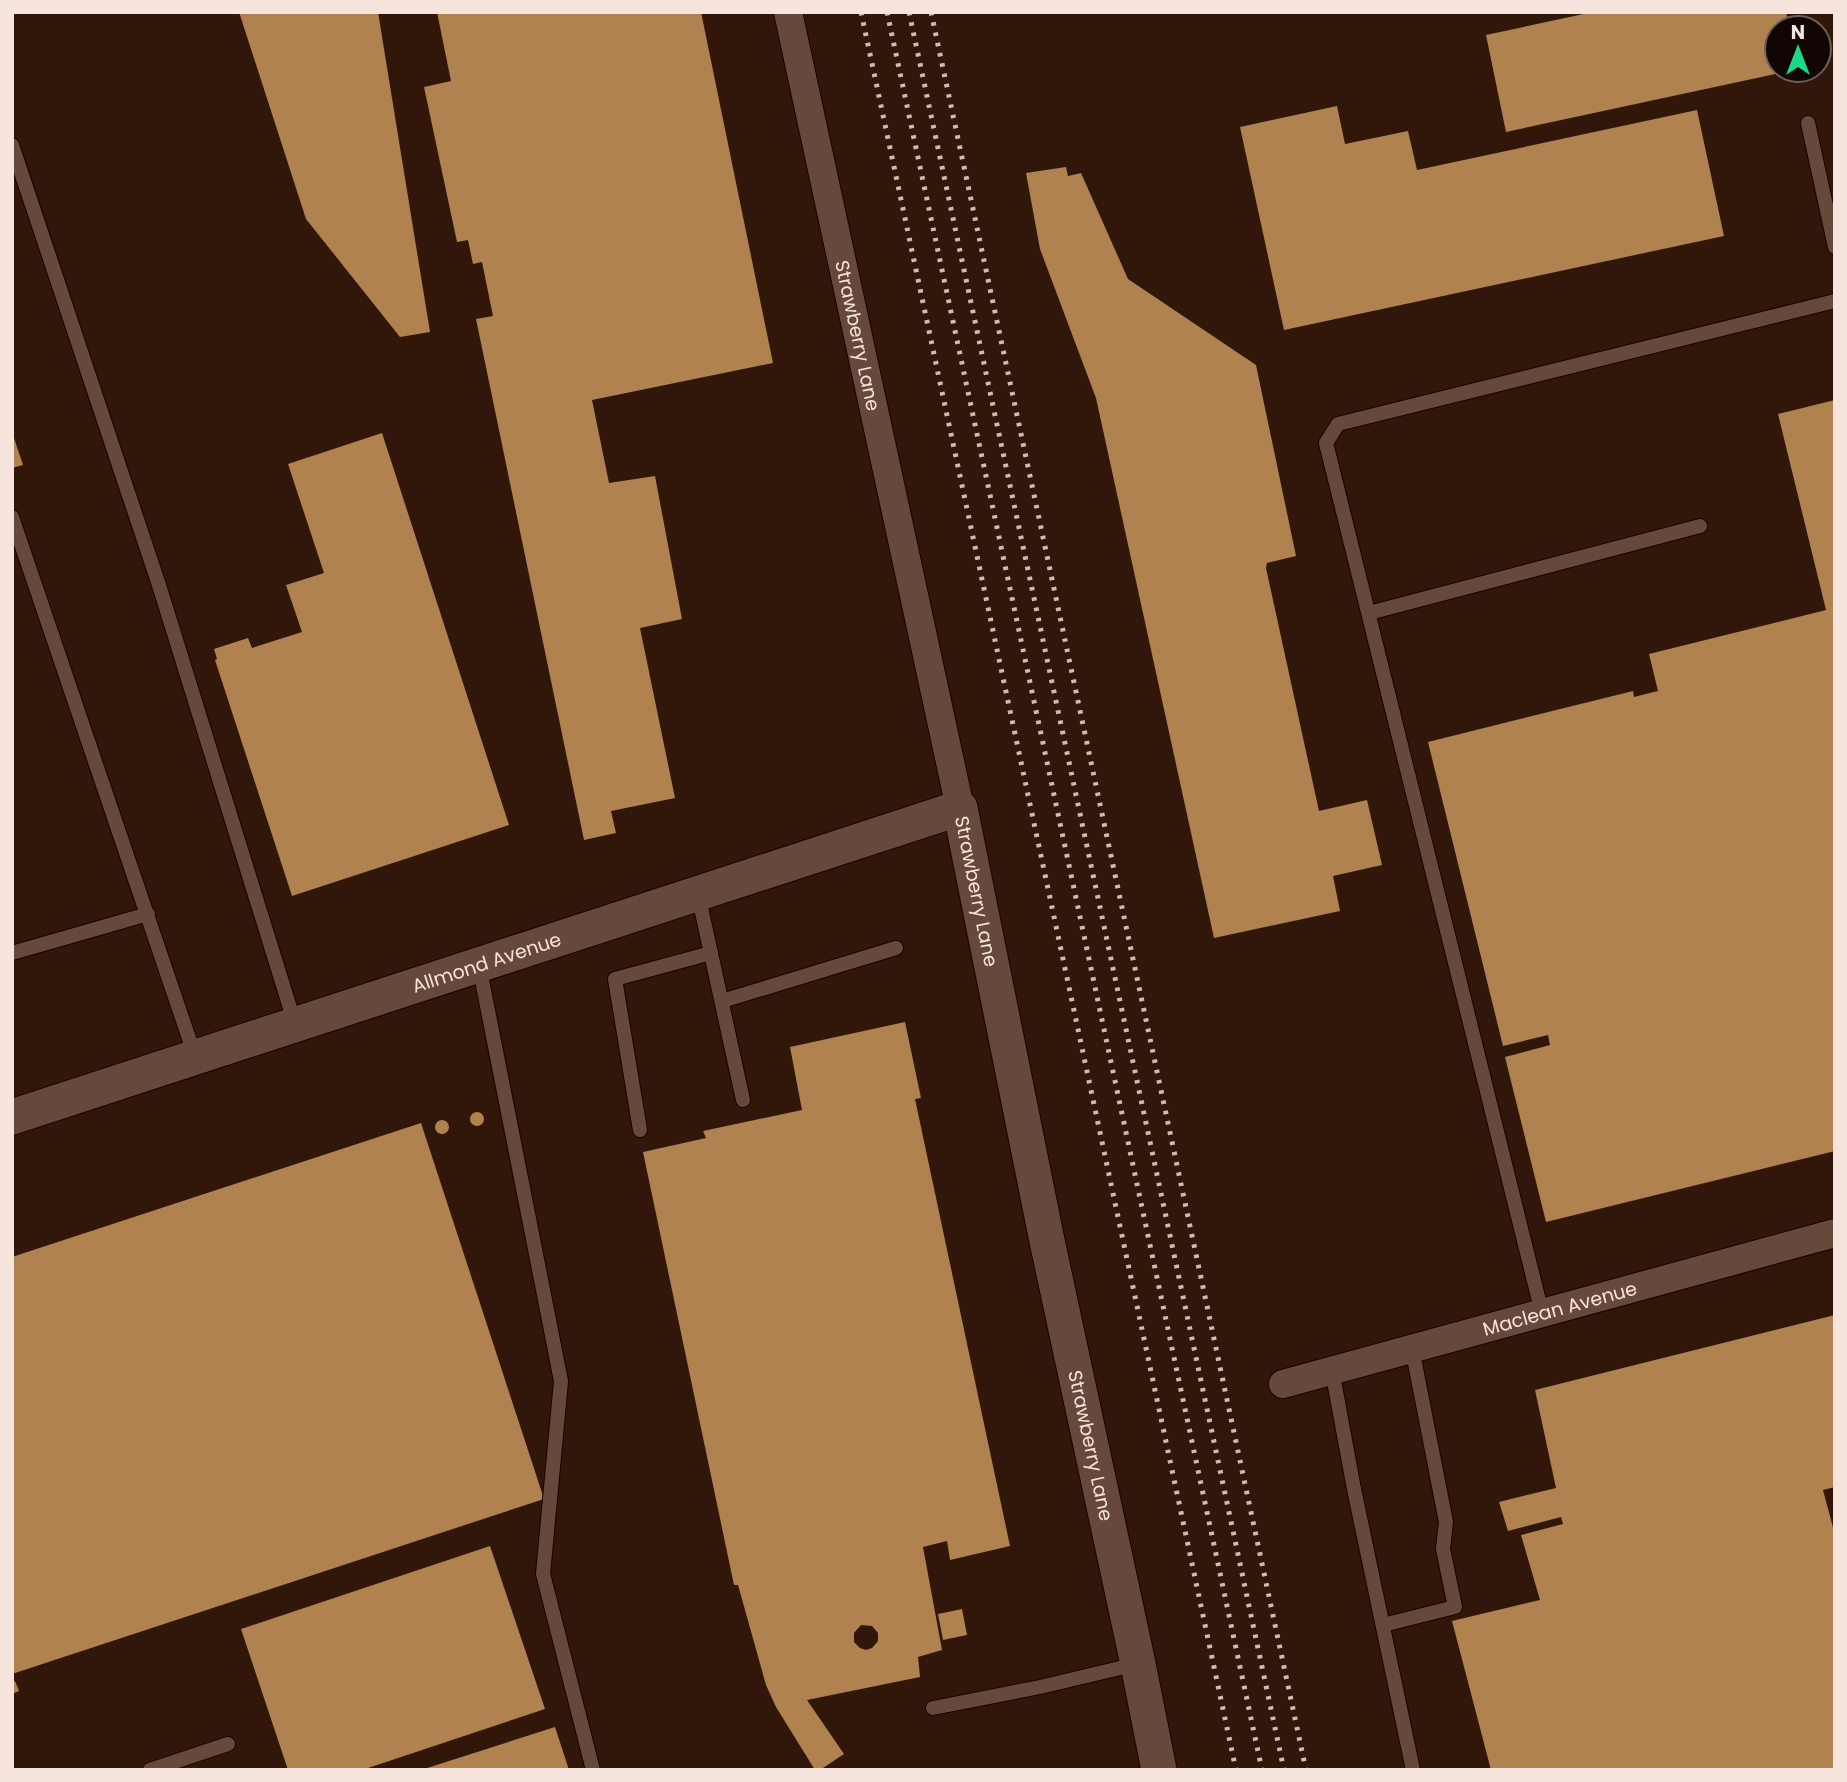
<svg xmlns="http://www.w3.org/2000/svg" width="1847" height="1782" viewBox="0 0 1847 1782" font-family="Poppins,sans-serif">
  <rect width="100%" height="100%" fill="#31170a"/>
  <g fill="#b0824f" fill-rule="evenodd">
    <path d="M239,12H378L430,332L400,337L306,219Z"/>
    <path d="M437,12H701L773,363L592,400L609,483L655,476L682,619L640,628L675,798L611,811L616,833L584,840L476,319L493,316L482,262L473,264L468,240L457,242L424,87L451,81Z"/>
    <path d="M1593,12H1786L1790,28H1777V70L1789,71L1506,132L1486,35Z"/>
    <path d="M1337,106L1345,144L1408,131L1417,170L1697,110L1724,236L1284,330L1240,127Z"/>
    <path d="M1066,167L1068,176L1081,173L1128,279L1256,365L1296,556L1267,563L1266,568L1319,811L1367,800L1382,865L1333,876L1340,911L1214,938L1096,398L1040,249L1026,173Z"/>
    <path d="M1835,400V1151L1546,1222L1505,1057L1550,1045L1548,1035L1503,1046L1428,742L1633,691L1634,697L1658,691L1649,654L1826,610L1778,414Z"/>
    <path d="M12,432L23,465L12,468Z"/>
    <path d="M382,433L509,825L292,896L215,660L217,659L214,649L248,638L252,648L302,632L286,585L324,573L288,464Z"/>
    <path d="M905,1022L921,1098L915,1099L1010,1546L950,1560L947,1541L923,1547L942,1650L918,1657L920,1677L807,1700L844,1754L820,1770H815L776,1707L766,1685L738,1585H734L643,1152L706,1138L703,1131L802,1110L790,1047ZM861,1625L872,1626L878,1633V1641L872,1648L866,1650L860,1648L854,1642V1633Z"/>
    <circle cx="477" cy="1119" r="7"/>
    <circle cx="442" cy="1127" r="7"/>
    <path d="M421,1123L544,1499L12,1674V1257Z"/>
    <path d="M1835,1315V1487L1823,1490L1835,1535V1770H1491L1452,1621L1540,1600L1521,1535L1563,1524L1561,1517L1508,1531L1499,1502L1556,1488L1535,1390Z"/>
    <path d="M490,1546L545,1709L362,1770H288L241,1629Z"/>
    <path d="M962,1609L967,1635L943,1640L938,1614Z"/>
    <path d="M15,1681L19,1691L12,1694V1682Z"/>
    <path d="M555,1727L569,1770H424V1769Z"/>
  </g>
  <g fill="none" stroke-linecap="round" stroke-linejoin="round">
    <g stroke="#180300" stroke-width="16">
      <g id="service">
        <path d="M1808,123L1835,247"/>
        <path d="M12,145L159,585L295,1024"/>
        <path d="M12,517L195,1056"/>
        <path d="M1369,613L1700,526"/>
        <path d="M698,894L743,1100"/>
        <path d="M12,953L148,914"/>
        <path d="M479,965L561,1381L543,1574L593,1770"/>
        <path d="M722,1001L896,948"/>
        <path d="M640,1130L615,979L711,953"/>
        <path d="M1542,1313L1326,443L1338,424L1835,301"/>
        <path d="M1332,1370L1354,1489L1413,1770"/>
        <path d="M1383,1625L1455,1607L1443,1549L1446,1522L1412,1348"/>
        <path d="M933,1708L1040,1687L1137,1664"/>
        <path d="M150,1770L228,1744"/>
      </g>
    </g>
    <g stroke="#180300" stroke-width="30">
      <g id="minor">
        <path id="s1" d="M788,12L960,808"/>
        <path id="s2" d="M1283,1384L1835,1233"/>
      </g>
    </g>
    <g stroke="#180300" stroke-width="37">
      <g id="tertiary">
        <path id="s3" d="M12,1117L960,808L1046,1236L1138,1664L1159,1770"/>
      </g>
    </g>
    <use href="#service" stroke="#67493b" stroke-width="14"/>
    <use href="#minor" stroke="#67493b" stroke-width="28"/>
    <use href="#tertiary" stroke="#67493b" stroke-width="35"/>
    <g stroke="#cfbbb2" stroke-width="5" stroke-dasharray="3.5 7" stroke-linecap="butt">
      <path d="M861,12L1236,1770"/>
      <path d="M887,12L1262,1770"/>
      <path d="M909,12L1284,1770"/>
      <path d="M931,12L1306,1770"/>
    </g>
  </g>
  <g text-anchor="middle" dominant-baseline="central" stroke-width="7" stroke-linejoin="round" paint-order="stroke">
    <g font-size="19" fill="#f7e4dc" stroke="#110603">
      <text stroke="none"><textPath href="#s1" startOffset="331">Strawberry Lane</textPath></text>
      <text stroke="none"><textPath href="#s3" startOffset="1082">Strawberry Lane</textPath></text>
      <text stroke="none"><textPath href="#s3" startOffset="499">Allmond Avenue</textPath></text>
      <text stroke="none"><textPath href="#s2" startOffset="287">Maclean Avenue</textPath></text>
      <text stroke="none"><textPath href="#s3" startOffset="1648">Strawberry Lane</textPath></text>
    </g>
  </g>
  <rect width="1847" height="1782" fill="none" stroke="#f7e4dc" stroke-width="28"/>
  <g transform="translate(1798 49)"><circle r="33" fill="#110603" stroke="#6d5f5a" stroke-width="2"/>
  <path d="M0-5L12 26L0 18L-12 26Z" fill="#1bd988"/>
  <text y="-10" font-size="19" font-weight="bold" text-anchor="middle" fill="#f7e4dc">N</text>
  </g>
</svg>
